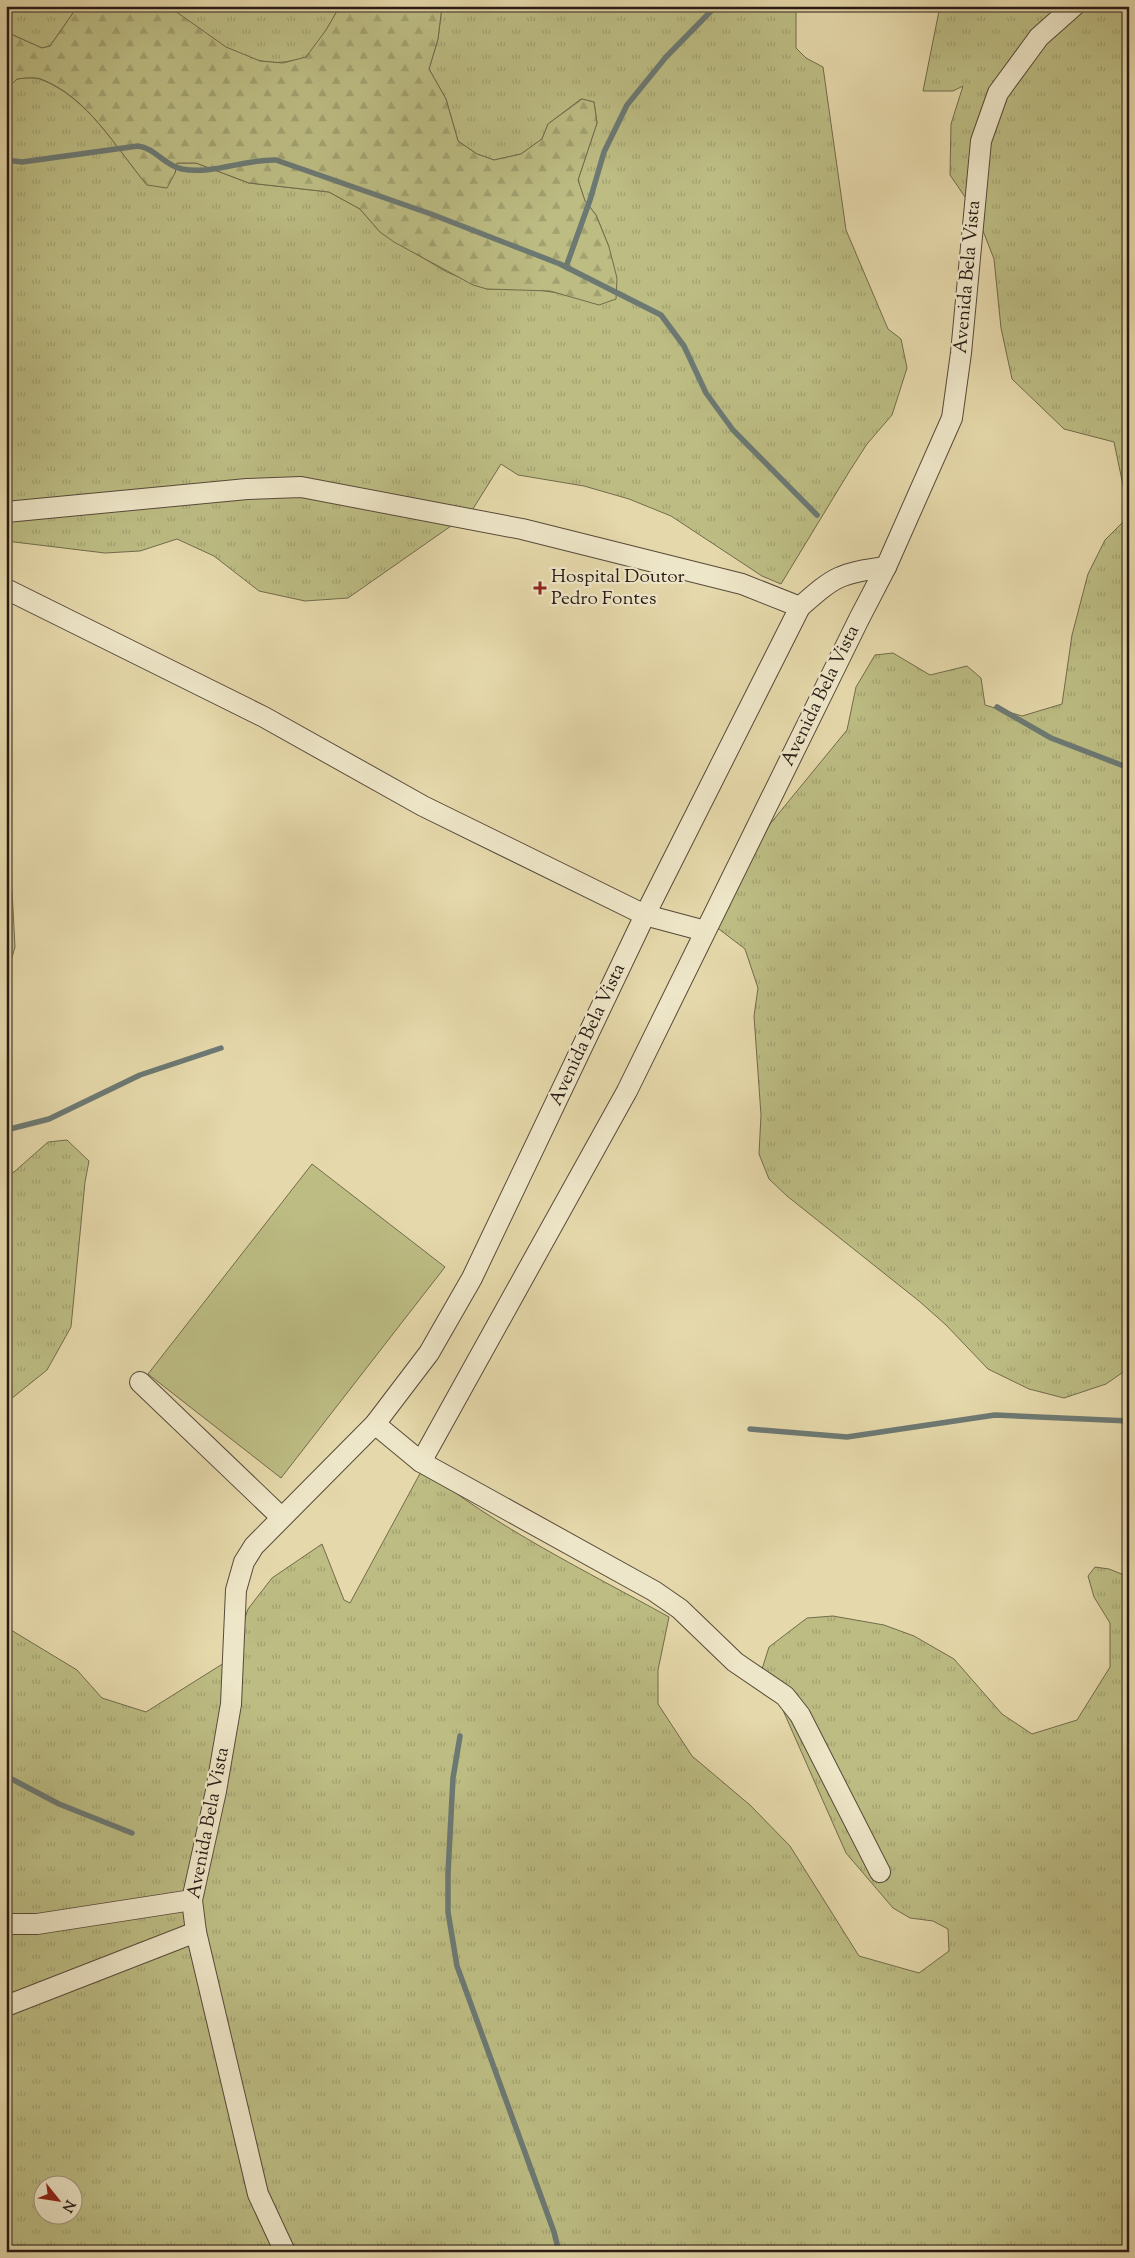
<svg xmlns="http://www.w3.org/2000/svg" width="1135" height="2258" viewBox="0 0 1135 2258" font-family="'Sorts Mill Goudy',serif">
  <defs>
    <pattern id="grass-tufts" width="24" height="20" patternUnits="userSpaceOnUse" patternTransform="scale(1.25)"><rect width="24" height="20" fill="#bcbc83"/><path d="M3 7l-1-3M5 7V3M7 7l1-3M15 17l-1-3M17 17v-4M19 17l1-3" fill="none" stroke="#a2a170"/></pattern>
    <pattern id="forest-firs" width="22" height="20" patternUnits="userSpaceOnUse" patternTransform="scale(1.25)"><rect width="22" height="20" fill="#bcbc83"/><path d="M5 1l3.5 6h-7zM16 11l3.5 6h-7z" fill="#a2a170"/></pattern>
  </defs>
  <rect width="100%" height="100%" fill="#e5d8aa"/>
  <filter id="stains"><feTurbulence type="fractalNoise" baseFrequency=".004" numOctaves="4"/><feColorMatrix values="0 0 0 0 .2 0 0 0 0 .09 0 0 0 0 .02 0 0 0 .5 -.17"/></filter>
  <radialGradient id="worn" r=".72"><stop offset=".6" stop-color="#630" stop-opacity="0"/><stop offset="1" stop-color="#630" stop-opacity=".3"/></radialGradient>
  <g fill="url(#grass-tufts)" stroke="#726b4c" fill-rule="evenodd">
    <path d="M6,6H78L50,46L42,48L6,32Z"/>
    <path d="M168,6H340C333,18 316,50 306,57C303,59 298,60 295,60C247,73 203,32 168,6Z"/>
    <path d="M442,6H796V48L806,58L823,67L846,230L888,329L901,339L907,368L892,415L867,444L849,472L781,584L762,576L671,516L629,499L584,486L518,475L501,464L471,512L348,598L305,601L259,591L214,556L177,539L140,551L105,553L6,541V90L17,79C24,78 34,77 40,79C88,97 116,148 147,185L175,173L177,163H196L249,183L329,192L360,209L380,232L394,241L447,272L487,289H533L570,295L609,247L596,215L585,201L578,180L597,123L594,102L581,99L548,124L542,139L521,154L494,160L477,154L458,141L446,99L429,69L438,39Z"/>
    <path d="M940,6H1129V514L1114,442L1064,429L1012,379L1001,328L994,259L976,213L950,175L951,124L963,86L953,91H923Z"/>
    <path d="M1129,516V1368L1106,1384L1064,1398L1029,1389L988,1369L946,1325L919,1301L787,1196L769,1179L759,1154L761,1115L754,1016L758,988L745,949L715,926L770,824L847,730L856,687L875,655L893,653L930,675L967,666L981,678L985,705L1022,716L1062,704L1072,635L1088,574L1105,540Z"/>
    <path d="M6,886L12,890L15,947L6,978Z"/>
    <path d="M67,1140L89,1161L85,1182L71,1327L47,1370L6,1403V1175L14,1172L48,1142Z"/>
    <path d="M423,1468C495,1527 588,1572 669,1617L658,1670V1704L692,1756L750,1805L790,1846L859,1956L919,1973L949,1951L948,1929L933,1921L910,1918L893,1908L846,1853L782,1708L762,1669L769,1647L807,1618L833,1616L884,1625L914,1636L954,1659L1002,1714L1032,1734L1077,1720L1110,1667V1623L1094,1597L1088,1576L1095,1567L1109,1569L1129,1577V2252H6V1627L77,1670L102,1698L146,1712L232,1658L248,1609L272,1578L322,1544L344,1600L350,1603ZM42,2186H72V2216H42Z"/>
  </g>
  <path fill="url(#forest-firs)" stroke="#726b4c" d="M78,6H168L226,47L260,61L283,63L306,57L326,30L340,6H442L438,39L429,69L446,99L458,141L477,154L494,160L521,154L542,139L548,124L582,99L594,102L597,123L578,180L585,201L596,215L609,247L617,278L616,299L599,305L550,291L487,289L473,285L394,242L380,232L360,209L329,192L249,183L196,163H177L175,173L167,188L147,185C116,148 88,97 41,79C34,77 24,78 17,79L6,90V32L42,48L50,46Z"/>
  <path fill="#bcbc83" stroke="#726b4c" d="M312,1164L445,1267L281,1478L148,1374Z"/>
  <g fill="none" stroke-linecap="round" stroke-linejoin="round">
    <g stroke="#6c7973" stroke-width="5.5">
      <path d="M6,160L22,162L138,146C155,148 165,166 182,169C212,175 245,159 276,160L431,214L560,264L661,315L684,346L706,393L733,430L817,515"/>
      <path d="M566,267L590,200L604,152L627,105L666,57L716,6"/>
      <path d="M997,707L1051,738L1129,768"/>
      <path d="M6,1130L49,1119L140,1075L221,1048"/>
      <path d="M750,1429L847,1437L995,1415L1129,1421"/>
      <path d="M460,1736L453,1778L448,1873V1912L457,1966L554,2232L559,2252"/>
      <path d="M6,1776L59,1804L132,1833"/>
    </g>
    <g stroke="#574a3a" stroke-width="22">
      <g id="street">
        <path d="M6,512L247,489L301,487L522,529L742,584L800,607"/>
        <path d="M6,589L264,717L423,806L645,915L705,931"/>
        <path d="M140,1382L281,1517"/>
        <path d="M375,1424L421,1462L654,1591L680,1609L735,1662L785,1696L800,1715L880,1872"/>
        <path d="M421,1462L627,1091L859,619L886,567L952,418L961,353L981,141L998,93L1039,37L1074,6"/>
        <path d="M6,1924H37L192,1900"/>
        <path d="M6,2006L196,1932"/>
        <path d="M285,2252L258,2194L196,1932L192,1900L216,1791L231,1704L236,1590L244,1562L254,1546L375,1424L429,1353L472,1278L645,915L800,607C835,576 840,573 886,567"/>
      </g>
    </g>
    <use href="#street" stroke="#eee6c8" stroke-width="20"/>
  </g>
  <path fill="#8f2418" stroke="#eee6c8" stroke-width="2" d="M537.5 580.5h5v5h5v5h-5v5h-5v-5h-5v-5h5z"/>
  <g text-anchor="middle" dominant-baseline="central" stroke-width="4.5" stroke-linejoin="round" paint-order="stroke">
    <g font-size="19" fill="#281a14" stroke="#eee6c8">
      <text transform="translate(968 277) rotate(-85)">Avenida Bela Vista</text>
      <text transform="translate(821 696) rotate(-64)">Avenida Bela Vista</text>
      <text transform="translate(588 1035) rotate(-65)">Avenida Bela Vista</text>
      <text transform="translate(209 1823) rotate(-79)">Avenida Bela Vista</text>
    </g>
    <g font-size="19" fill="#281a14" stroke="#eee6c8" text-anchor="start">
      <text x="551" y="577">Hospital Doutor<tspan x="551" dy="22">Pedro Fontes</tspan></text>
    </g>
  </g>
  <rect width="1135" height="2258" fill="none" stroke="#e5d8aa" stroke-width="25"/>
  <rect x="8" y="8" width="1120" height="2243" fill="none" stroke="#281a14" stroke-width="2.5"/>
  <rect x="12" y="12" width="1110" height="2233" fill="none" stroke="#281a14"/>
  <g transform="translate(58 2200) rotate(120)"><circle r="24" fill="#eee6c8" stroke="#9f9480"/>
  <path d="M0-4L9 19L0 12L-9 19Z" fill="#8f2418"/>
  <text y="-8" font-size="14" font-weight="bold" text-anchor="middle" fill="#281a14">N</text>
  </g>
  <rect width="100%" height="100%" filter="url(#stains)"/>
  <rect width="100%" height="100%" fill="url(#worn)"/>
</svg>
